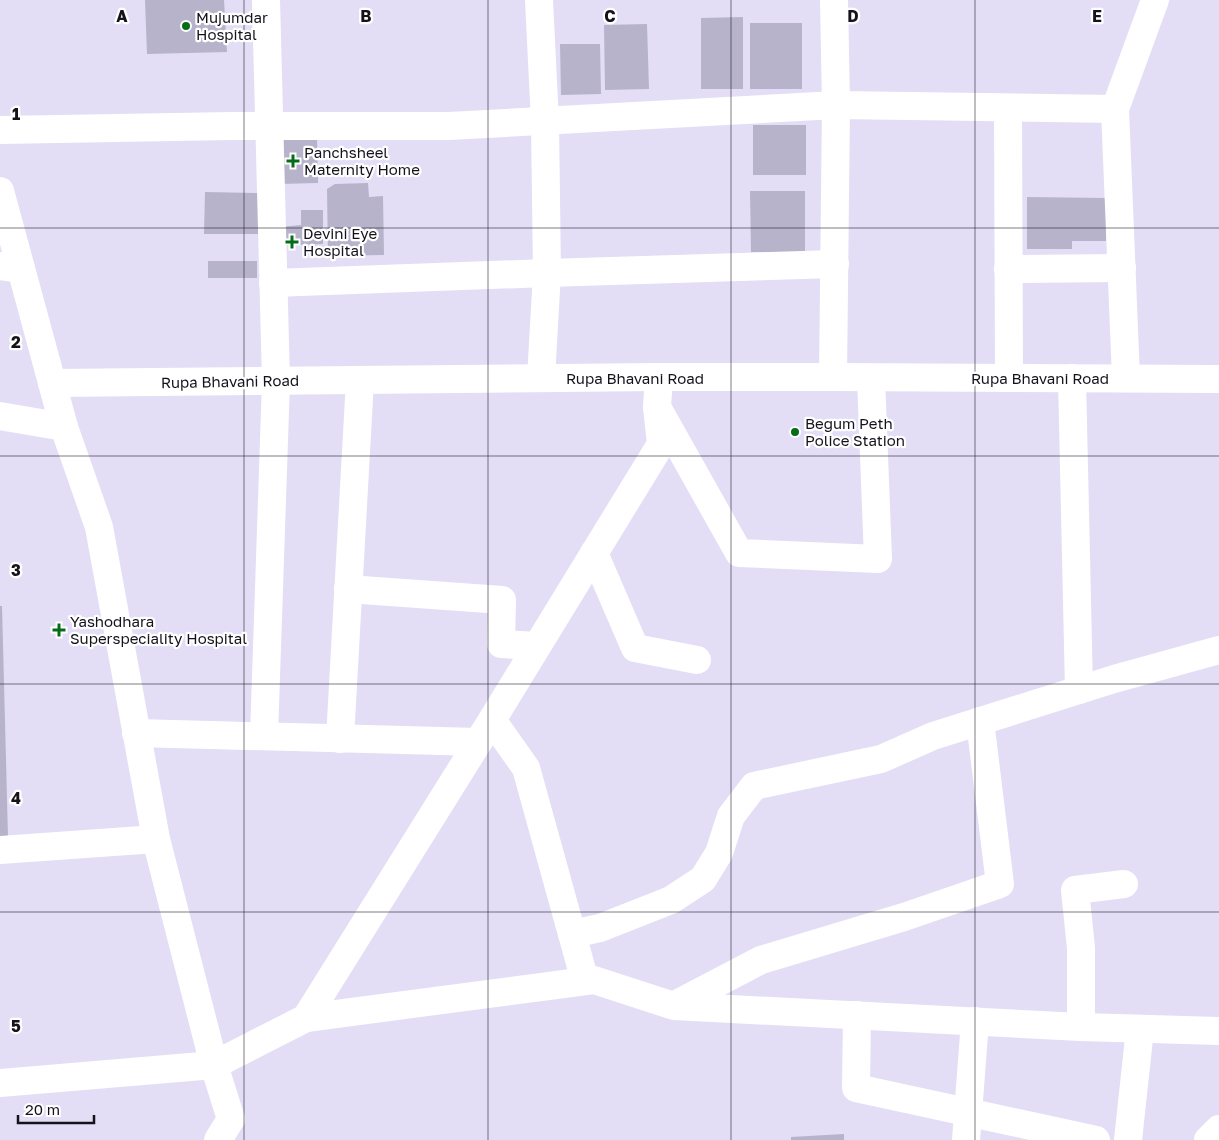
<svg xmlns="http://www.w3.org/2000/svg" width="1219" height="1140" viewBox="0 0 1219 1140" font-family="'Golos Text',sans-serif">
  <rect width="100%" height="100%" fill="#e3def6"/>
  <g fill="#b7b3ca">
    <path d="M145,0H224L227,52L147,54Z"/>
    <path d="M743,17V89H701V18Z"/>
    <rect x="750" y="23" width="52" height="66"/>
    <path d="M647,24L649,89L605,90L604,25Z"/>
    <path d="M560,44H600L601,94L561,95Z"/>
    <rect x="753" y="125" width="53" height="50"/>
    <path d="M277,138H317L318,183L278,184Z"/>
    <path d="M368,183L369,197L383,196L384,255L328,256L327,189L335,184Z"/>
    <path d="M750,191H805V252H751Z"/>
    <path d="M205,192L259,193L258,234H204Z"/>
    <path d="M1027,197L1106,198V241H1072V249H1027Z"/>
    <path d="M301,210H323V244L282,246L280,227L301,225Z"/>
    <rect x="208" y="261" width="49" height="17"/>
    <path d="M0,606H2L8,837L0,838Z"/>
    <path d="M844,1134V1140H791V1137Z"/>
  </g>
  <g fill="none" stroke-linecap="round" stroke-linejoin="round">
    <g stroke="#fff" stroke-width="28">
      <path d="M539,0L545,122L547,273L541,378"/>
      <path d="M1008,108L1009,378"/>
      <path d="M0,130L232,126H449L836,105L1115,109"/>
      <path d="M0,266L21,269"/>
      <path d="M1008,269L1122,268"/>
      <path d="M273,283L547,273L835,264"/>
      <path d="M833,377L1219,379"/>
      <path d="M1072,378L1079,690"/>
      <path d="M1126,378L1115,109L1155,0"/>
      <path d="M52,383L659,377"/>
      <path d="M657,407L739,553L878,559L871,378"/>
      <path d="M594,553L635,648L697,660"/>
      <path d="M348,589L502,600L501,644L537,646"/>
      <path d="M492,720L526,768L585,981"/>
      <path d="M136,733L478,742"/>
      <path d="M264,736L276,381L266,0"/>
      <path d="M340,739L360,380"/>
      <path d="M0,850L156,839"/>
      <path d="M572,934L600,928L671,900L703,879L719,853L731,816L754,786L881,759L933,736L1114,679L1219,650"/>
      <path d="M675,1005L761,960L904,917L1000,884L980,721"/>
      <path d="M857,1015L856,1088L1096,1140"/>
      <path d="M306,1018L594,980L674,1006L1081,1027L1219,1031"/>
      <path d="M1081,1027V948L1075,890L1124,884"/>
      <path d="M0,1083L214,1065"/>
      <path d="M966,1140L975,1021"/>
      <path d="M1128,1140L1140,1029"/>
      <path d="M1208,1140L1219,1129"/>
    </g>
    <g stroke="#fff" stroke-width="28">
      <path d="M0,191L64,427L99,527L156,839L214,1065L231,1119L218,1140"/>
      <path d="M0,416L64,427"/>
      <path d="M214,1065L306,1018L492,720L661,444L657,407L659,377H833L836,105L834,0"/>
    </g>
  </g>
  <path fill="none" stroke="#14131b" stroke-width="1" stroke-opacity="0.55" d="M244,0V1140M488,0V1140M731,0V1140M975,0V1140M0,228H1219M0,456H1219M0,684H1219M0,912H1219"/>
  <g fill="#056c1a" stroke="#fff" stroke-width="2">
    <circle cx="186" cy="26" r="5"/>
    <path d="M290.5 153.5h5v5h5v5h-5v5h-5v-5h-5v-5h5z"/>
    <path d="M289.5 234.5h5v5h5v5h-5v5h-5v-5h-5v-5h5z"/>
    <circle cx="795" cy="432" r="5"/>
    <path d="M56.5 622.5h5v5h5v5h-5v5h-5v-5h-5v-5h5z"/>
  </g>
  <g text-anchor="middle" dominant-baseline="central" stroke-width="4.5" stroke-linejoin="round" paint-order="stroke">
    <g font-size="15" fill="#14131b" stroke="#fff" text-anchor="start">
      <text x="196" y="17">Mujumdar<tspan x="196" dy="17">Hospital</tspan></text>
      <text x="304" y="152">Panchsheel<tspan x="304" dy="17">Maternity Home</tspan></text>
      <text x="303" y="233">Devini Eye<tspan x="303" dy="17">Hospital</tspan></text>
      <text x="805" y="423">Begum Peth<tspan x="805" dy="17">Police Station</tspan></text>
      <text x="70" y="621">Yashodhara<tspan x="70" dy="17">Superspeciality Hospital</tspan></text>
    </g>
    <g font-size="15" fill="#14131b" stroke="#fff">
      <text x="635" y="378">Rupa Bhavani Road</text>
      <text x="1040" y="378">Rupa Bhavani Road</text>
      <text transform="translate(230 381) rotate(-1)">Rupa Bhavani Road</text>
    </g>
  </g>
  <g font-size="16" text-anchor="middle" font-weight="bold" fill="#14131b" stroke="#fff" stroke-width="4.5" stroke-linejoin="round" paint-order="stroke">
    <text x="122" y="22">A</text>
    <text x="366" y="22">B</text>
    <text x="610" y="22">C</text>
    <text x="853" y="22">D</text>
    <text x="1097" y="22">E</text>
    <text x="16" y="120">1</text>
    <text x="16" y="348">2</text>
    <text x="16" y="576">3</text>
    <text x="16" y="804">4</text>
    <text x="16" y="1032">5</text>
  </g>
  <path d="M18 1115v8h76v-8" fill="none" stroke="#14131b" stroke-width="2.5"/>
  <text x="25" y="1115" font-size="15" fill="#14131b" stroke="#ffffff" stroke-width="4" paint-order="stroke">20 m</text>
</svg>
